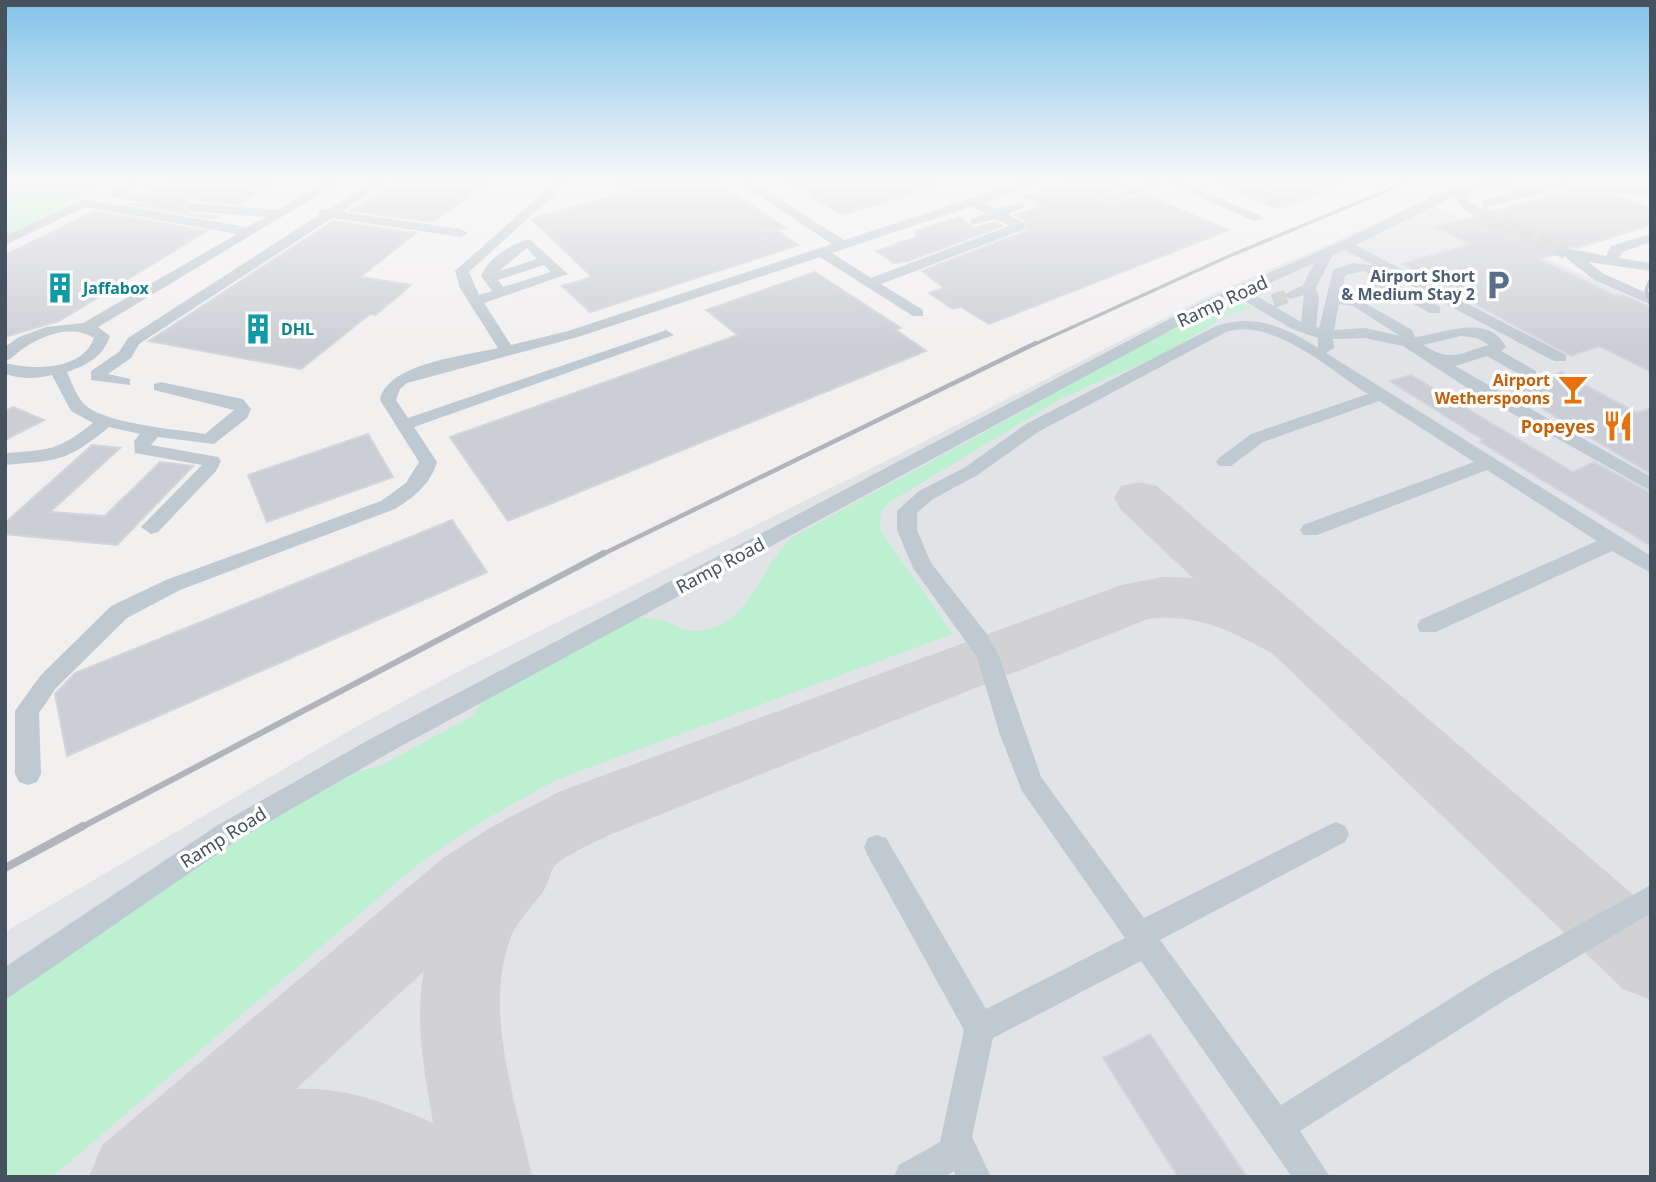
<svg xmlns="http://www.w3.org/2000/svg" width="1656" height="1182" viewBox="0 0 1656 1182" font-family="'Noto Sans',sans-serif">
  <rect width="100%" height="100%" fill="#f2efef"/>
  <path fill="#e1e3e7" d="M1425,202L1651,307V1177H5V932L354,728L465,668L888,460L1206,297Z"/>
  <g fill="#bcf0d0">
    <path d="M5,182H114L5,236Z"/>
    <path d="M1232,302L1253,307L1216,319L1217,322L1161,355L1062,398L890,502L881,511L880,530L953,634L558,779C507,807 457,834 411,870L52,1177H5V997L125,911L343,775L380,766L471,717L489,695L631,620C642,618 652,618 663,621C674,624 682,631 694,631C751,629 758,567 793,537C873,492 955,450 1035,404C1080,378 1186,307 1232,302Z"/>
  </g>
  <g fill="none" stroke-linecap="round" stroke-linejoin="round">
    <path fill="#d2d2d4" fill-rule="evenodd" d="M1139,482L1157,486L1651,910V1000L1623,989L1273,654C1232,631 1196,613 1148,619L609,835C597,842 562,856 554,867C550,873 549,881 546,887C535,905 517,919 510,940C483,1014 517,1103 532,1177H89L102,1145L443,858L493,826L561,791L1121,585L1163,577L1193,578L1121,510L1114,498L1121,486ZM424,971C414,1021 425,1074 433,1123C388,1104 347,1087 296,1089Z"/>
  </g>
  <g fill="#cbced4" stroke="#d3d5db" stroke-width="2">
    <path d="M167,182H277L239,204L190,200L182,206L190,214L219,216L214,219L126,204H147L145,193Z"/>
    <path d="M397,182H489L433,222L351,211Z"/>
    <path d="M614,182H716L785,228L776,230L799,245L590,312L562,286L592,277L531,219L628,192Z"/>
    <path d="M786,182H936L937,186L843,215Z"/>
    <path d="M1070,182H1114L1127,187L1102,197V202L1114,204L1143,194L1229,230L989,324L961,307L953,309L929,293L944,288L922,271L1026,231V221L1015,215L1042,206L1023,196Z"/>
    <path d="M1213,182H1344L1279,209Z"/>
    <path d="M1588,185L1593,187L1596,195L1618,196L1651,209V225L1577,248L1565,246L1557,254L1538,259L1618,297L1623,295L1651,307V372L1599,346L1571,356L1402,264L1470,244L1435,227L1471,217L1485,220L1488,213Z"/>
    <path d="M95,211L207,231L59,321L5,337V255Z"/>
    <path d="M961,217L972,228L996,222L1003,226L908,261L894,263L876,251L917,237L915,231Z"/>
    <path d="M333,221L416,233L360,277L411,285L376,315L370,314L301,369L149,341Z"/>
    <path d="M815,272L901,328L896,330L926,351L508,521L450,437L738,335L706,310Z"/>
    <path d="M1561,372L1637,413L1651,408V474L1513,391Z"/>
    <path d="M1411,375L1573,472L1594,462L1651,493V546L1480,442L1483,440L1390,381Z"/>
    <path d="M13,407L44,420L5,440V411Z"/>
    <path d="M368,434L393,477L267,522L248,475Z"/>
    <path d="M92,445L120,448L50,512L105,516L160,462L193,466L117,545L5,534V523Z"/>
    <path d="M452,520L487,572L67,756L55,694L75,673Z"/>
    <path d="M1150,1034L1247,1177H1178L1103,1058Z"/>
  </g>
  <g fill="none" stroke-linecap="round" stroke-linejoin="round">
    <g stroke="#c7c8ca" stroke-width="14" stroke-dasharray="14 7" stroke-linecap="butt">
      <path d="M1481,214L1566,252"/>
      <path d="M1273,301L1290,295"/>
    </g>
    <g fill="#bfc9d1" fill-rule="evenodd">
      <path d="M126,182H140L127,192L145,196V202L112,197V191Z"/>
      <path d="M325,182H340L98,327L110,336C103,357 87,365 67,372C72,383 76,396 85,405C106,424 175,429 205,434L234,410L154,390V384L160,382L243,399L251,409L247,418L214,444L158,437L151,445L218,457L221,461L216,471L158,532L151,534L141,527L202,465L135,453L134,441L140,434L109,427C66,462 60,460 5,465V453C50,450 57,451 93,423L71,411L52,375C37,379 21,379 5,374V363C33,370 82,371 94,338C72,324 43,335 24,348C17,352 13,359 5,361V347L19,337L46,327L83,323L237,234L85,207L5,245V236L83,199L247,227L266,217L190,211L184,207L190,203L278,210Z"/>
      <path d="M371,182H385L342,212L461,229L468,233L461,237L332,218L139,344L131,358L108,374L130,379V385L91,380V371L119,352L128,338L319,215L320,210H328Z"/>
      <path d="M555,182H568L469,272L479,295L492,291L481,276C488,258 512,244 529,239L568,274L484,303L511,345L568,331L832,244L738,182H752L844,240L1022,182H1040L984,203L997,209L1024,202V208L1007,214L1025,223V229L881,284L923,310V316H913L820,257L578,337L407,383L400,389L396,400L408,418L661,332L666,330L674,335L414,427L437,462C430,485 414,497 395,509L180,590L127,618L56,688L39,713L41,774L37,782L28,785L19,782L15,774V711L40,676L111,606L166,580L381,501L406,483L419,462L380,400C387,363 465,356 498,348L460,288L455,271ZM972,206L986,214L971,219V225L996,219L1009,226L871,278L832,253ZM527,248L537,259L499,271ZM544,265L551,272L503,287L498,280Z"/>
      <path d="M1149,182H1167L1113,202L1103,199Z"/>
      <path d="M1167,182H1183L1265,218L1254,221Z"/>
      <path d="M1481,182H1508L1525,190L1562,182L1575,184L1486,208L1482,207V201L1513,193L1497,186L1467,192L1469,201L1485,211V217C1472,219 1459,208 1455,196L1355,245L1566,355V361H1554L1391,275L1397,284L1440,307V313H1430L1386,289L1358,299L1412,330L1415,337C1443,334 1488,312 1506,347L1501,351L1536,371V377H1524L1487,356L1455,366L1651,477V491L1469,389L1403,346L1365,338L1333,339L1334,348L1326,353L1651,556V573L1612,551L1436,632H1420L1417,626L1420,620L1597,541L1487,470L1317,535H1303L1300,530L1303,525L1474,462L1379,401L1263,442L1231,466H1219L1216,462L1219,458L1251,434L1368,394C1330,370 1273,317 1226,332L1038,432L976,476L933,499L917,513V530L931,563L986,633L999,656L1041,777L1144,918L1327,826L1336,822L1345,826L1349,834L1345,842L1160,940L1281,1105L1488,975L1651,885V913L1510,997L1300,1131L1330,1177H1292L1141,961L993,1038L972,1137L991,1177H956L954,1171L944,1177H894L899,1165L940,1142L964,1030L868,856L864,847L868,838L877,835L886,838L986,1009L1125,938L1022,791L1000,735L977,657L913,568L897,530V511L919,491L964,468L1026,424L1216,326C1255,313 1285,327 1318,348V338L1292,329L1238,297L1208,310L392,751L236,841L5,1000V967L218,825L374,737L1198,304L1340,242L1439,193ZM1345,250L1373,265L1352,263L1333,270L1319,328L1316,327L1319,297L1316,288L1332,256ZM1314,263L1303,285L1283,295L1290,299L1304,295L1301,322L1250,292ZM1364,271L1382,281L1341,295L1345,275ZM1339,304L1353,306L1400,336L1365,328L1334,330ZM1461,336L1477,338L1489,345C1460,353 1451,363 1423,345Z"/>
      <path d="M1600,185L1651,188V196L1596,192V186Z"/>
      <path d="M1651,234V242L1622,252L1619,258L1651,263V271L1588,262L1604,274L1651,295V305L1594,280L1559,252L1566,248L1606,256L1611,246Z"/>
    </g>
    <g stroke="#b1b4ba" stroke-width="3.5">
      <path d="M1651,279L1646,290L1651,305"/>
      <path d="M1033,345L1227,257L1407,182"/>
    </g>
    <path stroke="#b1b4ba" stroke-width="4.5" d="M601,555L1036,343"/>
    <path stroke="#b1b4ba" stroke-width="6" d="M80,828L604,553"/>
    <path stroke="#b1b4ba" stroke-width="8" d="M5,868L83,826"/>
  </g>
  <linearGradient id="sky" x2="0" y2="1"><stop stop-color="#81c3ea"/><stop offset="0.52" stop-color="#f9f8f8"/><stop offset="1" stop-color="#f9f8f8" stop-opacity="0"/></linearGradient>
  <rect width="1656" height="348" fill="url(#sky)"/>
  <defs>
    <g id="parking-bare" transform="scale(2.415)"><path d="M-3.5-5.5H1a3.5 3.5 0 0 1 0 7H-1V5.5H-3.5ZM-1-3.4V-.6H.8a1.4 1.4 0 0 0 0-2.8Z" fill="#5c6f8a" stroke="#fff" stroke-width="2.5" paint-order="stroke"/></g>
    <g id="building-bare" transform="scale(2.415)"><path d="M-4-6H4V6H1V3H-1V6H-4ZM-2.5-4.3h1.7v1.8h-1.7ZM.8-4.3h1.7v1.8H.8ZM-2.5-1h1.7V.8h-1.7ZM.8-1h1.7V.8H.8Z" fill="#0f9aa8" stroke="#fff" stroke-width="2.5" paint-order="stroke"/></g>
    <g id="bar-bare" transform="scale(2.415)"><path d="M-6-5H6L.8 .8V4.5H3.5V6h-7V4.5H-.8V.8Z" fill="#e8710a" stroke="#fff" stroke-width="2.5" paint-order="stroke"/></g>
    <g id="restaurant-bare" transform="scale(2.415)"><path d="M-5-6h1v4h1v-4h1v4h1v-4h1v5L-1.5 .5V6h-2V.5L-5-1ZM5-6V6H3V1.5H1.5Q1.5-4 5-6Z" fill="#e8710a" stroke="#fff" stroke-width="2.5" paint-order="stroke"/></g>
  </defs>
  <g fill-rule="evenodd">
    <use href="#parking-bare" x="1498" y="285"/>
    <use href="#building-bare" x="60" y="288"/>
    <use href="#building-bare" x="258" y="329"/>
    <use href="#bar-bare" x="1573" y="389"/>
    <use href="#restaurant-bare" x="1618" y="426"/>
  </g>
  <g text-anchor="middle" dominant-baseline="central" stroke-width="7" stroke-linejoin="round" paint-order="stroke">
    <g font-size="16" font-weight="bold" fill="#4e5e75" stroke="#fff" text-anchor="end">
      <text x="1475" y="276">Airport Short<tspan x="1475" dy="18">&amp; Medium Stay 2</tspan></text>
    </g>
    <g font-size="16" font-weight="bold" fill="#0d838f" stroke="#fff" text-anchor="start">
      <text x="83" y="288">Jaffabox</text>
      <text x="281" y="329">DHL</text>
    </g>
    <g font-size="16" font-weight="bold" fill="#c56008" stroke="#fff" text-anchor="end">
      <text x="1550" y="380">Airport<tspan x="1550" dy="18">Wetherspoons</tspan></text>
    </g>
    <g font-size="18" fill="#46525d" stroke="#fff">
      <text transform="translate(1222 301) rotate(-25)">Ramp Road</text>
      <text transform="translate(720 565) rotate(-28)">Ramp Road</text>
      <text transform="translate(223 837) rotate(-32)">Ramp Road</text>
    </g>
    <g font-size="18" font-weight="bold" fill="#c56008" stroke="#fff" text-anchor="end">
      <text x="1595" y="426">Popeyes</text>
    </g>
  </g>
  <rect width="1656" height="1182" fill="none" stroke="#46525d" stroke-width="14"/>
</svg>
